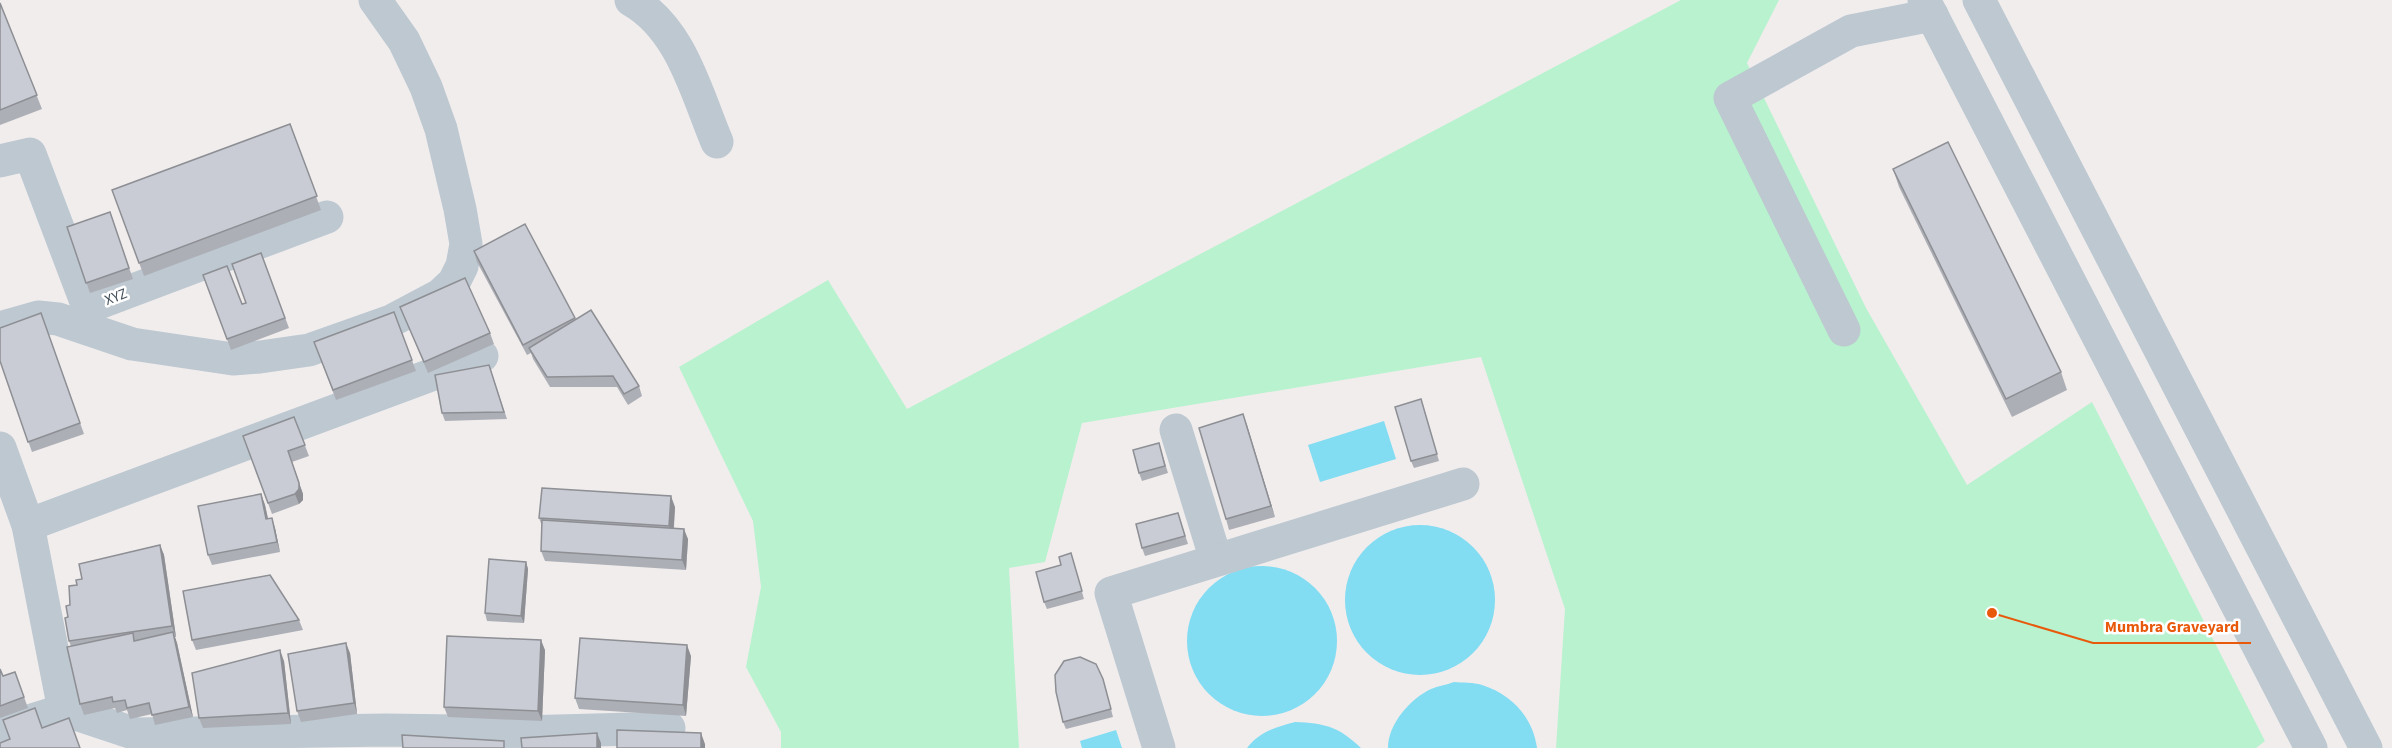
<svg xmlns="http://www.w3.org/2000/svg" width="2392" height="748" viewBox="0 0 2392 748" font-family="'Source Sans 3',sans-serif">
  <rect width="100%" height="100%" fill="#f1eded"/>
  <path fill="#b8f2ce" d="M1681,0H1779L1747,63L1866,308L1967,485L2092,402L2265,741L2256,748H1556L1565,609L1481,357L1082,423L1045,562L1009,568L1019,748H781V732L746,667L761,587L753,521L679,367L828,280L907,409Z"/>
  <g fill="#82dcf2">
    <path d="M1384,421L1396,459L1320,482L1308,445Z"/>
    <circle cx="1420" cy="600" r="75"/>
    <circle cx="1262" cy="641" r="75"/>
    <path d="M1454,682C1463,683 1473,682 1482,685C1511,694 1533,717 1537,748H1388C1388,724 1410,699 1431,689C1438,686 1446,685 1454,682Z"/>
    <path d="M1295,722C1325,723 1339,727 1361,748H1247C1259,732 1276,727 1295,722Z"/>
    <path d="M1116,730L1122,748H1082L1080,741Z"/>
  </g>
  <g fill="none" stroke-linecap="round" stroke-linejoin="round">
    <g stroke="#bdc8d1" stroke-width="33">
      <path d="M631,0C681,28 696,92 717,142"/>
      <path d="M1924,0L2311,748"/>
      <path d="M1979,0L2366,748"/>
      <path d="M0,161L30,154L88,307L327,217"/>
      <path d="M0,328L38,317L58,319L132,344L233,359L260,357L309,350L391,321L440,295L454,282L462,266L466,244L460,209L441,129L426,87L404,41L375,0"/>
      <path d="M1844,330L1730,98L1851,31L1932,15"/>
      <path d="M1176,430L1216,560"/>
      <path d="M0,448L28,525L64,710"/>
      <path d="M28,525L482,356"/>
      <path d="M0,730L64,710L136,734L386,730L521,732L669,728"/>
      <path d="M1159,748L1111,593L1463,484"/>
    </g>
  </g>
  <g fill="#adafb6">
    <path d="M0,3L42,109L0,125Z"/>
    <path d="M290,124L321,210L144,276L112,190Z"/>
    <path d="M1893,169L2061,372L2067,390L2012,417L1899,187Z"/>
    <path d="M110,212L133,279L90,293L67,227Z"/>
    <path d="M525,224L575,320L639,386L642,396L628,405L617,387H550L533,359L531,353L527,355L477,262L474,251Z"/>
    <path d="M261,253L289,328L231,350L203,275L242,304L246,303Z"/>
    <path d="M400,307L490,333L494,344L428,373Z"/>
    <path d="M394,312L416,371L336,400L314,342Z"/>
    <path d="M41,313L84,434L32,452L0,361Z"/>
    <path d="M489,365L507,419L445,421L442,413Z"/>
    <path d="M1421,399L1439,461L1414,468L1411,461Z"/>
    <path d="M1243,414L1275,517L1229,530L1226,519Z"/>
    <path d="M294,417L309,456L292,462L303,494V500L299,504L272,514L243,436Z"/>
    <path d="M1159,443L1168,473L1142,481L1139,473Z"/>
    <path d="M261,494L265,505L268,518L275,528L280,552L212,565L208,555Z"/>
    <path d="M675,507L674,528L688,539L686,570L545,561L541,551L542,526L539,518Z"/>
    <path d="M1178,513L1188,544L1145,556L1142,548Z"/>
    <path d="M160,545L164,555L176,637H175L177,643L193,717L155,725L152,714L130,719L127,710L117,713L115,708L84,715L80,704L71,646L69,641L68,617L70,605L77,585L82,579Z"/>
    <path d="M1073,560L1084,599L1047,609L1044,602L1061,565Z"/>
    <path d="M526,562L528,569L524,623L487,621L485,613Z"/>
    <path d="M299,620L303,630L196,650L192,640Z"/>
    <path d="M545,650L542,721L448,717L444,707Z"/>
    <path d="M350,653L357,714L301,722L297,711Z"/>
    <path d="M691,656L686,716L579,709L575,698Z"/>
    <path d="M284,661L291,724L203,728L199,718Z"/>
    <path d="M0,669L3,676L15,672L28,708L0,718Z"/>
    <path d="M1103,679L1113,717L1066,729L1063,722Z"/>
  </g>
  <g fill="#8d8f94">
    <path d="M1243,414L1247,425L1275,517L1271,506Z"/>
    <path d="M299,483L303,494V500L299,504L295,494Z"/>
    <path d="M261,494L265,505L270,529L266,519Z"/>
    <path d="M671,496L675,507L673,537L669,526Z"/>
    <path d="M272,518L275,528L280,552L277,542Z"/>
    <path d="M684,529L688,539L686,570L682,560Z"/>
    <path d="M160,545L164,555L176,637L172,626Z"/>
    <path d="M526,562L528,569L524,623L521,616Z"/>
    <path d="M173,632L177,643L193,717L189,707Z"/>
    <path d="M541,640L545,650L542,721L538,711Z"/>
    <path d="M346,643L350,653L357,714L354,703Z"/>
    <path d="M687,645L691,656L686,716L683,705Z"/>
    <path d="M280,650L284,661L291,724L288,713Z"/>
    <path d="M597,733L601,743V748H597Z"/>
    <path d="M701,733L705,744V748H701Z"/>
  </g>
  <g fill="#c9ccd4" stroke="#8d8f94" stroke-width="1.5">
    <path d="M0,3L37,95L0,110Z"/>
    <path d="M290,124L317,196L139,263L112,190Z"/>
    <path d="M1948,142L2061,372L2006,399L1893,169Z"/>
    <path d="M110,212L129,268L86,283L67,227Z"/>
    <path d="M525,224L575,318L523,345L474,251Z"/>
    <path d="M261,253L285,318L227,339L203,275L227,266L242,304L246,303L232,264Z"/>
    <path d="M465,278L490,333L424,362L400,307Z"/>
    <path d="M591,310L639,386L624,394L613,376L547,377L529,348Z"/>
    <path d="M394,312L412,360L333,390L314,342Z"/>
    <path d="M41,313L80,423L28,442L0,361V328Z"/>
    <path d="M489,365L504,412L442,413L435,375Z"/>
    <path d="M1421,399L1437,454L1411,461L1395,407Z"/>
    <path d="M1243,414L1271,506L1226,519L1199,428Z"/>
    <path d="M294,417L305,445L288,451L299,483V489L295,494L268,503L243,436Z"/>
    <path d="M1159,443L1165,466L1139,473L1133,450Z"/>
    <path d="M542,488L671,496L669,526L539,518Z"/>
    <path d="M261,494L266,519L272,518L277,542L208,555L198,506Z"/>
    <path d="M1178,513L1185,536L1142,548L1136,524Z"/>
    <path d="M542,520L684,529L682,560L541,551Z"/>
    <path d="M160,545L172,626L69,641L65,618L68,617L66,606L70,605L69,586L77,585L76,580L82,579L79,564Z"/>
    <path d="M1071,553L1082,591L1044,602L1036,572L1061,565L1059,557Z"/>
    <path d="M489,559L526,562L521,616L485,613Z"/>
    <path d="M270,575L299,620L192,640L183,591Z"/>
    <path d="M173,632L189,707L152,715L149,703L127,708L125,700L113,702L112,697L80,704L67,647L133,633L134,641Z"/>
    <path d="M447,636L541,640L538,711L444,707Z"/>
    <path d="M580,638L687,645L683,705L575,698Z"/>
    <path d="M346,643L354,703L297,711L288,654Z"/>
    <path d="M280,650L288,713L199,718L192,673Z"/>
    <path d="M1080,657L1096,664L1103,679L1111,709L1063,722L1056,692L1055,675L1064,661Z"/>
    <path d="M0,669L3,676L15,672L24,697L0,706Z"/>
    <path d="M35,708L42,728L69,718L80,748H0V743L10,739L3,720Z"/>
    <path d="M617,730L701,733V748H617Z"/>
    <path d="M597,733V748H522L521,738Z"/>
    <path d="M402,735L504,741V748H403Z"/>
  </g>
  <g text-anchor="middle" dominant-baseline="central" stroke-width="5" stroke-linejoin="round" paint-order="stroke">
    <g font-size="15" fill="#44515c" stroke="#fff">
      <text transform="translate(116 297) rotate(-21)">XYZ</text>
    </g>
  </g>
  <path fill="none" stroke="#e8590c" stroke-width="2" d="M1992 613L2093 643H2251"/>
  <circle fill="#e8590c" stroke="#fff" stroke-width="2" cx="1992" cy="613" r="6"/>
  <g font-size="16" text-anchor="middle" font-weight="bold" fill="#e8590c" stroke="#fff" stroke-width="5" stroke-linejoin="round" paint-order="stroke">
    <text x="2172" y="632">Mumbra Graveyard</text>
  </g>
</svg>
